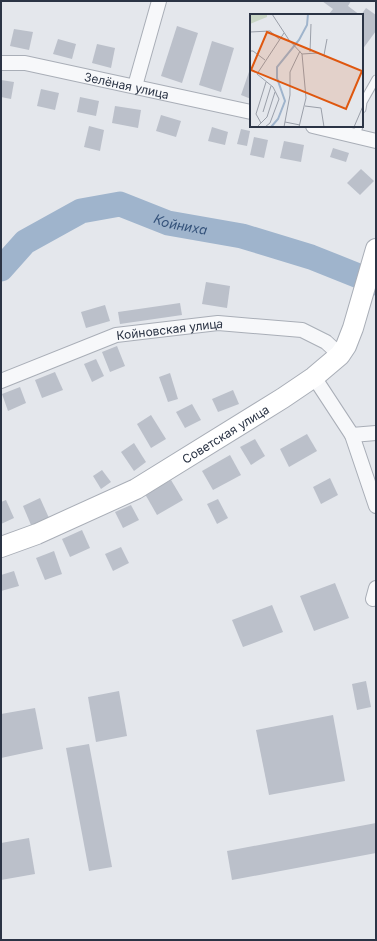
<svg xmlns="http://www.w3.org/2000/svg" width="377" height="941" viewBox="0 0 377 941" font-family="Inter,sans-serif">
  <rect width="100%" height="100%" fill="#e4e7ec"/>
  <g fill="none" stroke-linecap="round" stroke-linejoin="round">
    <path stroke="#9fb4cc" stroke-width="25" id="s1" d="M1,269L25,242L81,211L120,204L168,223L242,236L311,257L376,283"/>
  </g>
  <g fill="#bbc0ca">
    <path d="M322,1H351L348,6L360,15H328L333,9Z"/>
    <path d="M366,8L376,15V31L362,50L361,15Z"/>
    <path d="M177,26L198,33L182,83L161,76Z"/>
    <path d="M14,29L33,32L29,50L10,46Z"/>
    <path d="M58,39L76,44L72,59L53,54Z"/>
    <path d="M212,41L234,48L221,92L199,85Z"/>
    <path d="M97,44L115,48L111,68L92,63Z"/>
    <path d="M251,66V99L241,95Z"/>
    <path d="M1,80L14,82L11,99L1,97Z"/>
    <path d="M41,89L59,93L55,110L37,106Z"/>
    <path d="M80,97L99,101L96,116L77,112Z"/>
    <path d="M115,106L141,110L138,128L112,123Z"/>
    <path d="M161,115L181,121L176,137L156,131Z"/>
    <path d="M89,126L104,130L100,151L84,147Z"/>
    <path d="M212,127L228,132L225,145L208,141Z"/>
    <path d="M241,129L250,131L247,146L237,144Z"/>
    <path d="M254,137L268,140L264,158L250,155Z"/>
    <path d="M284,141L304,145L301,162L280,158Z"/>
    <path d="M333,148L349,153L346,162L330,157Z"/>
    <path d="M361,169L374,181L360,195L347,183Z"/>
    <path d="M206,282L230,286L227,308L202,304Z"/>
    <path d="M180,303L182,315L120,324L118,312Z"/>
    <path d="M105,305L110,321L86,328L81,312Z"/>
    <path d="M117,346L125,366L110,372L102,352Z"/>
    <path d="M96,359L104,376L92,382L84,364Z"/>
    <path d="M55,372L63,390L42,398L35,380Z"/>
    <path d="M170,373L178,399L168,402L159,377Z"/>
    <path d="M20,387L26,403L8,411L2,394Z"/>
    <path d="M233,390L239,404L218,412L212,399Z"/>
    <path d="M192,404L201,420L185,428L176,412Z"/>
    <path d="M151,415L166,439L151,448L137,424Z"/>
    <path d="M307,434L317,451L289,467L280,449Z"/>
    <path d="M255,439L265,456L251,465L240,447Z"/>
    <path d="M134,443L146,462L134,471L121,452Z"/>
    <path d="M230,455L241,475L213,490L202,471Z"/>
    <path d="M102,470L111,482L101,489L93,476Z"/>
    <path d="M330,478L338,495L321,504L313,487Z"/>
    <path d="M171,480L183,500L157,515L145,494Z"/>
    <path d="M40,498L49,518L31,525L23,506Z"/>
    <path d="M218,499L228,518L217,524L207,504Z"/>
    <path d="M6,500L14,518L1,524V502Z"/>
    <path d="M131,505L139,520L123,528L115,512Z"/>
    <path d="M82,530L90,548L70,557L62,539Z"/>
    <path d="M121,547L129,563L113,571L105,554Z"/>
    <path d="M54,551L62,574L45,580L36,558Z"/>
    <path d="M14,571L19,586L1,591V575Z"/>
    <path d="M335,583L349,618L314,631L300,596Z"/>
    <path d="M272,605L283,632L243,647L232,620Z"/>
    <path d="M366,681L371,707L357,710L352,684Z"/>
    <path d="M119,691L127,736L96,742L88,697Z"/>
    <path d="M35,708L43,749L1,758V714Z"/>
    <path d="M333,715L345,781L269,795L256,730Z"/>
    <path d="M89,744L112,867L89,871L66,748Z"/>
    <path d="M376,823V853L232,880L227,851Z"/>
    <path d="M29,838L35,874L1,880V843Z"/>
  </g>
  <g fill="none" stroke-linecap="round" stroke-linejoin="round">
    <g stroke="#a9aeb7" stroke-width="9">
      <g id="service">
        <path d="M362,109L363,102L376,79"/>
        <path d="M356,136L359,126"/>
      </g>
    </g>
    <g stroke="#a9aeb7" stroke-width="16">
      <g id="minor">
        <path id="s2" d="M1,63H25L251,112"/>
        <path d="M135,86L159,1"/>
        <path d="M313,126L376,141"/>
        <path d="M314,377L352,435L376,506"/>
        <path id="s3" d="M1,381L116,335L218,323L302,330L326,342L340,355"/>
        <path d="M352,435L376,433"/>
        <path d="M373,599L376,588"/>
      </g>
    </g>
    <g stroke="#a9aeb7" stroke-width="22">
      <g id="secondary">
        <path id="s4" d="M1,547L37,534L136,489L283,398L314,377L340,355L346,346L353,328L376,249"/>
      </g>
    </g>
    <use href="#service" stroke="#f7f8fa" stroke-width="7"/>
    <use href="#minor" stroke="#f7f8fa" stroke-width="14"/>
    <use href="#secondary" stroke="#fff" stroke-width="20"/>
  </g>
  <g text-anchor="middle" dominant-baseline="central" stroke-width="4" stroke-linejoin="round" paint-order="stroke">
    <g font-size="12" fill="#2b3445" stroke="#f4f6f9">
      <text stroke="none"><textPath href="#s2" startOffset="128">Зелёная улица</textPath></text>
      <text stroke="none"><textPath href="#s3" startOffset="178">Койновская улица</textPath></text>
      <text stroke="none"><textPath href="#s4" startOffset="252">Советская улица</textPath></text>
    </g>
    <g font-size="13" font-style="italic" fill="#34527a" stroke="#f4f6f9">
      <text stroke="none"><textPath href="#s1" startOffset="204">Койниха</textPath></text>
    </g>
  </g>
  <g transform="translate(250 14)">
    <rect width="113" height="113" fill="#e4e7ec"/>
    <path d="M0,0H17V3L0,10Z" fill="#c9d6c5"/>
    <path fill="none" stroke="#9fb4cc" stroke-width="2" d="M21,113L28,105L35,87L27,64V53L49,26L57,11L58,0"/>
    <path fill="none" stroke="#9a9fa9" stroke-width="1" d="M22,0L39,26L52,40L56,84L49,113M0,18L20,17L30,26M0,37H3L15,46M60,38L61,10M52,40L68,39L77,43M74,41L77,25M55,92L71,94L74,113M13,98L21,72M35,108L50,111M11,109L6,100L16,68M7,113L17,103L25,78M15,113L20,109L29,85L23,73L7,60L34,19M34,113L40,81V58L50,37M104,113L113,92"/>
    <path fill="#df570f" fill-opacity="0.15" stroke="#df570f" stroke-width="2" d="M17,18L112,57L96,95L1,56Z"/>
    <rect width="113" height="113" fill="none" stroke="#2b3445" stroke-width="2"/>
  </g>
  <rect width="377" height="941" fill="none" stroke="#2b3445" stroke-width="4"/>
</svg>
